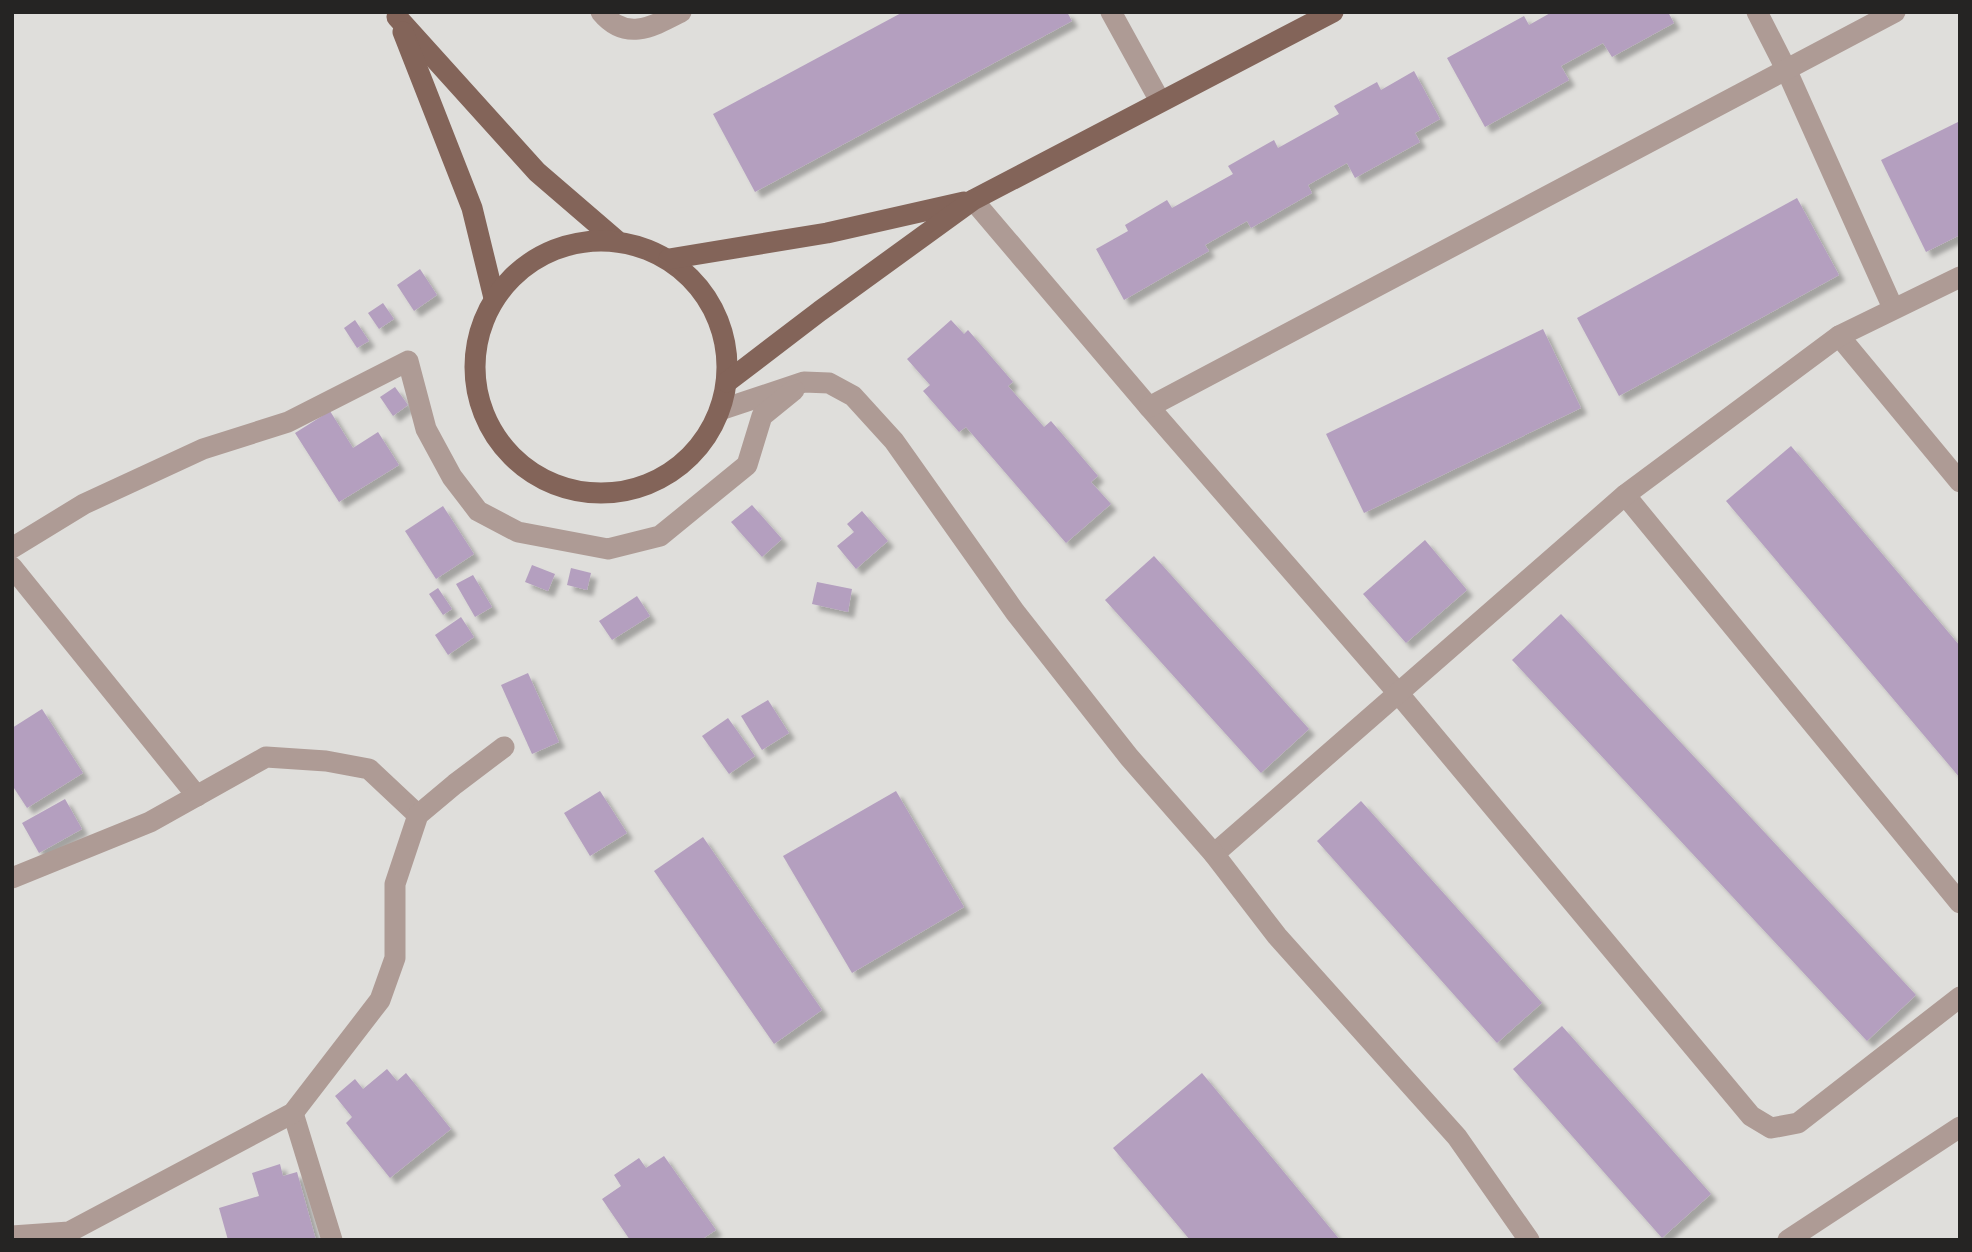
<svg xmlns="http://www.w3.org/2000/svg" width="1972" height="1252" viewBox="0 0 1972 1252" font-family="Inter,sans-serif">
  <defs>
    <filter id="shadow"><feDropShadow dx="6" dy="6" stdDeviation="2" flood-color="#0004"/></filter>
  </defs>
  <rect width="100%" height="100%" fill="#dfdedb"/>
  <g fill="#b49fbf" filter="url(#shadow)">
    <path d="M903,12H1067L1072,21L755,192L713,114Z"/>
    <path d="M1552,12H1668L1674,23L1612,57L1603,43L1561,66L1569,80L1485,127L1447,58L1524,16L1529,25Z"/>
    <path d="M1414,71L1440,119L1415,133L1420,142L1355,178L1347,163L1308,185L1312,193L1251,228L1247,221L1205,245L1209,251L1124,300L1096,249L1128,231L1125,225L1167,200L1172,208L1233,174L1228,166L1274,140L1278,148L1339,114L1334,106L1377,82L1381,90Z"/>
    <path d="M1960,121V235L1926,252L1881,160Z"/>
    <path d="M1797,198L1839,275L1619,396L1577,318Z"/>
    <path d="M420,269L437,295L414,311L397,285Z"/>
    <path d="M383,303L394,319L379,329L368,313Z"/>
    <path d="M355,320L369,341L357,348L344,328Z"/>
    <path d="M951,320L964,334L968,330L1013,382L1008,386L1044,427L1051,421L1098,476L1091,482L1111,504L1066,543L966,427L959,432L923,391L930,385L907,359Z"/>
    <path d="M1543,329L1581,408L1364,513L1326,434Z"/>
    <path d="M395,387L408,405L393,416L380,397Z"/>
    <path d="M330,411L353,448L378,432L399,465L339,502L295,433Z"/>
    <path d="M1791,446L1960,646V778L1726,501Z"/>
    <path d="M752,505L782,539L762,557L731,522Z"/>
    <path d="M443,506L474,554L436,579L405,531Z"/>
    <path d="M862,511L888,541L856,569L837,546L854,532L847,524Z"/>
    <path d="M1425,540L1467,590L1406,643L1363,594Z"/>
    <path d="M1154,556L1309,729L1261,773L1105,600Z"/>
    <path d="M532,565L555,574L548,591L525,582Z"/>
    <path d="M571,568L591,573L587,590L567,585Z"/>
    <path d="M473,575L492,607L475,617L456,584Z"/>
    <path d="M817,582L852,589L848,612L812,604Z"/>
    <path d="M438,588L452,609L443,615L429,594Z"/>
    <path d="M637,596L650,616L612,640L599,621Z"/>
    <path d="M1561,614L1916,995L1867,1041L1512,660Z"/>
    <path d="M461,617L474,637L448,655L435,635Z"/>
    <path d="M528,673L559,742L532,754L501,685Z"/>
    <path d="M768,700L789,733L762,750L741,716Z"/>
    <path d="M42,709L83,773L27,808L12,785V728Z"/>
    <path d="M728,718L755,756L729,774L702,736Z"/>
    <path d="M600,791L627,833L590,856L564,813Z"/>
    <path d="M896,791L964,907L852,973L783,856Z"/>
    <path d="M65,799L82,829L39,853L22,823Z"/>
    <path d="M1361,801L1542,1003L1497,1043L1317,841Z"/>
    <path d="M703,837L822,1010L774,1044L654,871Z"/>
    <path d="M1562,1026L1711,1194L1662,1238L1513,1069Z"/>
    <path d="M387,1069L397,1081L406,1073L451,1129L390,1178L346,1123L352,1117L335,1096L355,1079L363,1089Z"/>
    <path d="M1202,1073L1340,1240H1190L1113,1148Z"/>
    <path d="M664,1156L716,1230L701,1240H630L602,1199L621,1186L614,1175L639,1158L646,1168Z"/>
    <path d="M280,1164L283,1176L297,1172L316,1240H228L219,1208L259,1196L252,1173Z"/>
  </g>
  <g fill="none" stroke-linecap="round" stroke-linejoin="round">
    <g stroke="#ae9b95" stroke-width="21">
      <path d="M601,12C626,42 652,27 681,12"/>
      <path d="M1111,12L1160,101"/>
      <path d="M1757,12L1786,69L1893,308"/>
      <path d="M973,200L1149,407L1398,693L1751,1116L1771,1128L1798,1123L1960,997"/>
      <path d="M1839,336L1960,482"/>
      <path d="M1149,407L1895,12"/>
      <path d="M1625,495L1960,903"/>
      <path d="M1214,854L1625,495L1839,336L1960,277"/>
    </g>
    <g stroke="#ae9b95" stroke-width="21">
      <path d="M720,410L804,382L829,383L853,396L894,441L1015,612L1129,757L1214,854L1277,936L1457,1137L1529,1240"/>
      <path d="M12,548L84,504L203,449L288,422L408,361L426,429L452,477L478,511L518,532L608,549L660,536L747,465L762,416L794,390"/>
      <path d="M12,567L197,796"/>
      <path d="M12,878L150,822L266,757L326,761L369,769L418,815"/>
      <path d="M293,1113L332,1240"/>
      <path d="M12,1236L69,1232L293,1113L380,1000L395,958V884L418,815L455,784L504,747"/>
      <path d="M1788,1240L1960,1127"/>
    </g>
    <g stroke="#836459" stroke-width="21">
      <path d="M397,17L537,172L616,240"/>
      <path d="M403,32L472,208L494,298"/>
      <circle cx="601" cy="367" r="126"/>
      <path d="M669,259L827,233L964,202"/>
      <path d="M727,382L820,311L973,200L1333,12"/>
    </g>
  </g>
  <rect width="1972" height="1252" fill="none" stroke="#252423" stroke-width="28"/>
</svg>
